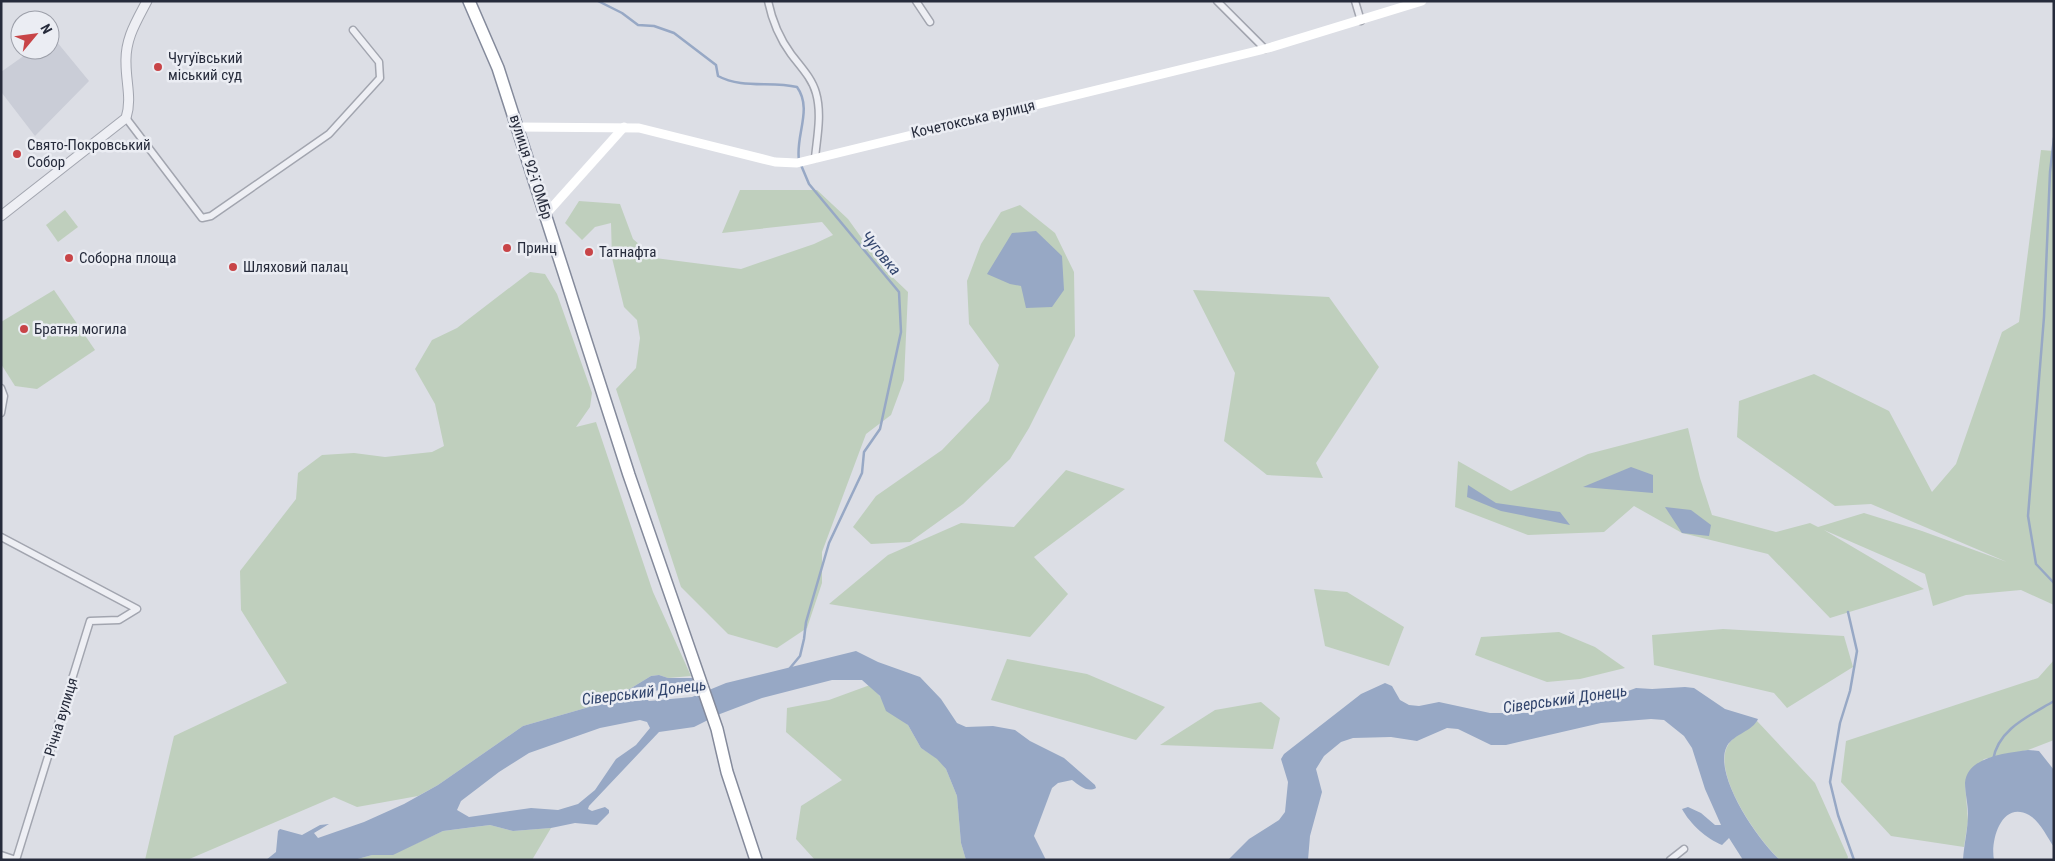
<svg xmlns="http://www.w3.org/2000/svg" width="2055" height="861" viewBox="0 0 2055 861" font-family="'Roboto Condensed',sans-serif">
  <rect width="100%" height="100%" fill="#dcdee5"/>
  <path fill="#cacdd7" d="M52,36L89,81L35,136L2,93L1,72L32,50H50V37Z"/>
  <g fill="#bfcfbd">
    <path d="M2041,150L2054,151V605L2021,590L1966,595L1933,606L1925,574L1824,530L1924,589L1830,618L1768,554L1682,533L1634,506L1604,532L1528,535L1455,507L1458,461L1511,491L1588,454L1688,428L1700,478L1712,515L1776,532L1810,523L1818,527L1864,513L1922,531L2007,562L1871,504L1835,506L1737,437L1739,401L1814,374L1889,411L1932,492L1956,464L2002,332L2019,322Z"/>
    <path d="M740,190H817L848,219L884,269L908,292L904,380L891,415L866,434L822,552V583L807,628L777,648L728,634L681,587L616,389L636,368L640,338L637,320L624,307L612,258L611,223L595,227L582,240L565,223L579,201L620,204L633,239L655,258L741,269L814,244L833,235L822,222L722,233Z"/>
    <path d="M1020,205L1055,233L1074,272L1075,336L1029,428L1010,459L963,504L910,542L871,544L853,527L876,496L942,450L989,401L999,365L969,324L967,281L981,244L1001,212Z"/>
    <path d="M65,210L78,227L58,242L46,225Z"/>
    <path d="M530,272L545,274L557,294L592,393L590,407L576,427L596,422L653,592L691,676L668,678L659,675L651,676L610,701L523,726L438,785L418,796L357,807L334,797L187,860H145L174,736L287,683L241,610L240,571L296,499L298,473L322,455L354,453L385,457L432,452L444,446L435,404L415,369L432,340L457,328Z"/>
    <path d="M54,290L95,350L37,389L15,386L1,364V322Z"/>
    <path d="M1193,290L1329,297L1379,367L1316,463L1323,478L1267,475L1224,441L1235,373Z"/>
    <path d="M1066,470L1125,489L1034,557L1068,594L1030,637L829,604L888,555L961,523L1014,527Z"/>
    <path d="M1314,589L1347,592L1404,627L1389,666L1325,646Z"/>
    <path d="M1723,629L1844,636L1853,667L1787,708L1774,693L1654,665L1652,635Z"/>
    <path d="M1559,632L1595,647L1625,668L1580,679L1547,682L1475,655L1481,637Z"/>
    <path d="M1007,659L1087,674L1165,707L1136,740L991,700Z"/>
    <path d="M2054,660V740L2028,750L1984,759L1965,783L1968,821L1964,847L1891,836L1841,782L1846,741L2038,678Z"/>
    <path d="M870,685L884,701L885,707L908,725L921,748L938,759L946,769L957,796L961,843L966,860H815L796,839L801,806L842,780L786,732L787,708L829,700Z"/>
    <path d="M1261,702L1280,718L1273,749L1160,745L1215,710Z"/>
    <path d="M1757,721L1815,783L1848,857L1847,860H1780C1759,841 1711,773 1728,745C1734,734 1749,731 1757,721Z"/>
    <path d="M490,825L513,831L551,828L532,860H354L372,855L393,854L443,831Z"/>
  </g>
  <g fill="#97a8c5" fill-rule="evenodd">
    <path d="M1036,231L1062,256L1064,290L1052,307L1026,308L1021,286L1010,284L987,274L1012,233Z"/>
    <path d="M1631,467L1653,475V493L1583,487Z"/>
    <path d="M1468,485L1496,503L1560,512L1570,525L1501,511L1467,497Z"/>
    <path d="M1665,507L1691,510L1711,525L1709,536L1682,533Z"/>
    <path d="M856,651L878,662L920,677L941,699L957,723L966,727L993,726L1015,730L1030,741L1064,758L1095,785L1096,788C1087,793 1079,785 1072,780L1058,783L1052,788L1034,836L1046,860H966L961,843L957,796L946,769L937,759L921,748L908,725L886,711L880,696L862,680H832L762,698L720,714L694,727L659,732L589,806L588,809L592,811L605,807L609,810V813L597,825L575,823L551,828L513,831L490,825L466,828L443,831L393,855H372L354,860H266L276,852L278,831L280,829L302,835L320,825L329,824L314,833L318,838L364,822L404,804L438,785L523,726L610,701L651,676L659,675L668,678H693V687L652,691L644,697L649,701L692,697L726,683ZM640,720L647,722L650,728L636,745L616,759L595,790L578,804L558,810L531,808L469,817L457,810L461,801L499,772L529,753L600,728Z"/>
    <path d="M1385,683L1392,686L1400,700L1409,705L1419,706L1439,702L1490,713H1531L1574,702L1615,696L1636,688L1652,689L1685,687L1694,688L1725,709L1758,719C1753,731 1734,734 1727,746C1712,774 1759,842 1780,860H1743L1729,838L1722,845C1707,839 1690,824 1682,809L1688,807L1701,813L1715,825H1721L1705,789L1692,748L1684,736L1664,720L1651,719L1601,723L1506,745H1491L1458,729L1447,728L1417,741L1391,737L1353,738L1341,742L1324,756L1316,769L1322,792L1310,836L1308,860H1228L1249,839L1279,820L1285,812L1288,782L1281,759L1284,754L1361,694Z"/>
    <path d="M2028,750L2039,751L2054,770V847C2047,837 2040,821 2029,815C2002,800 1990,840 1994,860H1963C1964,844 1968,829 1968,814C1968,804 1965,792 1965,783C1967,756 2008,753 2028,750Z"/>
  </g>
  <g fill="none" stroke-linecap="round" stroke-linejoin="round">
    <g stroke="#97a8c5" stroke-width="2.5">
      <path d="M598,1L622,13L638,25L654,26L674,33L716,65L718,76C742,89 771,81 797,87C813,109 795,136 799,160"/>
      <path d="M2054,138L2050,172L2044,317L2028,516L2036,564L2054,583"/>
      <path d="M1848,612L1857,651L1850,691L1840,723L1830,782L1838,815L1854,860"/>
      <path d="M790,668L800,656L804,639L806,622L829,543L862,473L864,452L880,429L901,332L899,292L809,184L801,165"/>
      <path d="M1993,760C1998,729 2029,716 2054,701"/>
    </g>
    <g stroke="#a2a5af" stroke-width="9">
      <g id="minor">
        <path d="M768,1C772,20 780,39 791,54C800,66 812,78 816,93C822,114 817,137 815,158"/>
        <path d="M916,1L930,22"/>
        <path d="M1217,1L1265,49"/>
        <path d="M1355,1L1361,21"/>
        <path d="M126,118L202,218L211,216L329,134L380,78L379,62L353,30"/>
        <path d="M1,388L4,396L1,413"/>
        <path d="M1,537L137,609L119,620L90,621L16,860L1,855"/>
        <path d="M1670,860L1684,849"/>
      </g>
    </g>
    <g stroke="#a2a5af" stroke-width="11">
      <path id="tertiary" d="M1,216L126,118C132,99 126,83 126,63C125,39 136,22 147,1"/>
    </g>
    <g stroke="#848a9b" stroke-width="14">
      <path id="trunk" d="M469,1L498,68L629,475L717,729L727,772L756,860"/>
    </g>
    <use href="#minor" stroke="#eeeff4" stroke-width="6"/>
    <use href="#tertiary" stroke="#eeeff4" stroke-width="9"/>
    <g stroke="#fff" stroke-width="9">
      <path d="M518,127L639,128L775,162L797,163L1265,49L1422,1"/>
      <path d="M546,214L624,127"/>
    </g>
    <use href="#trunk" stroke="#fff" stroke-width="11"/>
  </g>
  <g fill="#c84447" stroke="#ebedf3" stroke-width="2">
    <circle cx="158" cy="67" r="5"/>
    <circle cx="17" cy="154" r="5"/>
    <circle cx="507" cy="248" r="5"/>
    <circle cx="589" cy="252" r="5"/>
    <circle cx="69" cy="258" r="5"/>
    <circle cx="233" cy="267" r="5"/>
    <circle cx="24" cy="329" r="5"/>
  </g>
  <g text-anchor="middle" dominant-baseline="central" stroke-width="5" stroke-linejoin="round" paint-order="stroke">
    <g font-size="15" fill="#262b3b" stroke="#ebedf3" text-anchor="start">
      <text x="168" y="58">Чугуївський<tspan x="168" dy="17">міський суд</tspan></text>
      <text x="27" y="145">Свято-Покровський<tspan x="27" dy="17">Собор</tspan></text>
      <text x="517" y="248">Принц</text>
      <text x="599" y="252">Татнафта</text>
      <text x="79" y="258">Соборна площа</text>
      <text x="243" y="267">Шляховий палац</text>
      <text x="34" y="329">Братня могила</text>
    </g>
    <g font-size="15" fill="#262b3b" stroke="#ebedf3">
      <text transform="translate(973 119) rotate(-13)">Кочетокська вулиця</text>
      <text transform="translate(531 167) rotate(72)">вулиця 92-ї ОМБр</text>
      <text transform="translate(61 717) rotate(-73)">Річна вулиця</text>
    </g>
    <g font-size="16" font-style="italic" fill="#32456d" stroke="#ebedf3">
      <text transform="translate(881 253) rotate(50)">Чуговка</text>
      <text transform="translate(644 692) rotate(-7)">Сіверський Донець</text>
      <text transform="translate(1565 699) rotate(-8)">Сіверський Донець</text>
    </g>
  </g>
  <rect width="2055" height="861" fill="none" stroke="#262b3b" stroke-width="5"/>
  <g transform="translate(35 35) rotate(61)"><circle r="24" fill="#ebedf3" stroke="#9c9fa9"/>
  <path d="M0-4L9 19L0 12L-9 19Z" fill="#c84447"/>
  <text y="-8" font-size="14" font-weight="bold" text-anchor="middle" fill="#262b3b">N</text>
  </g>
</svg>
